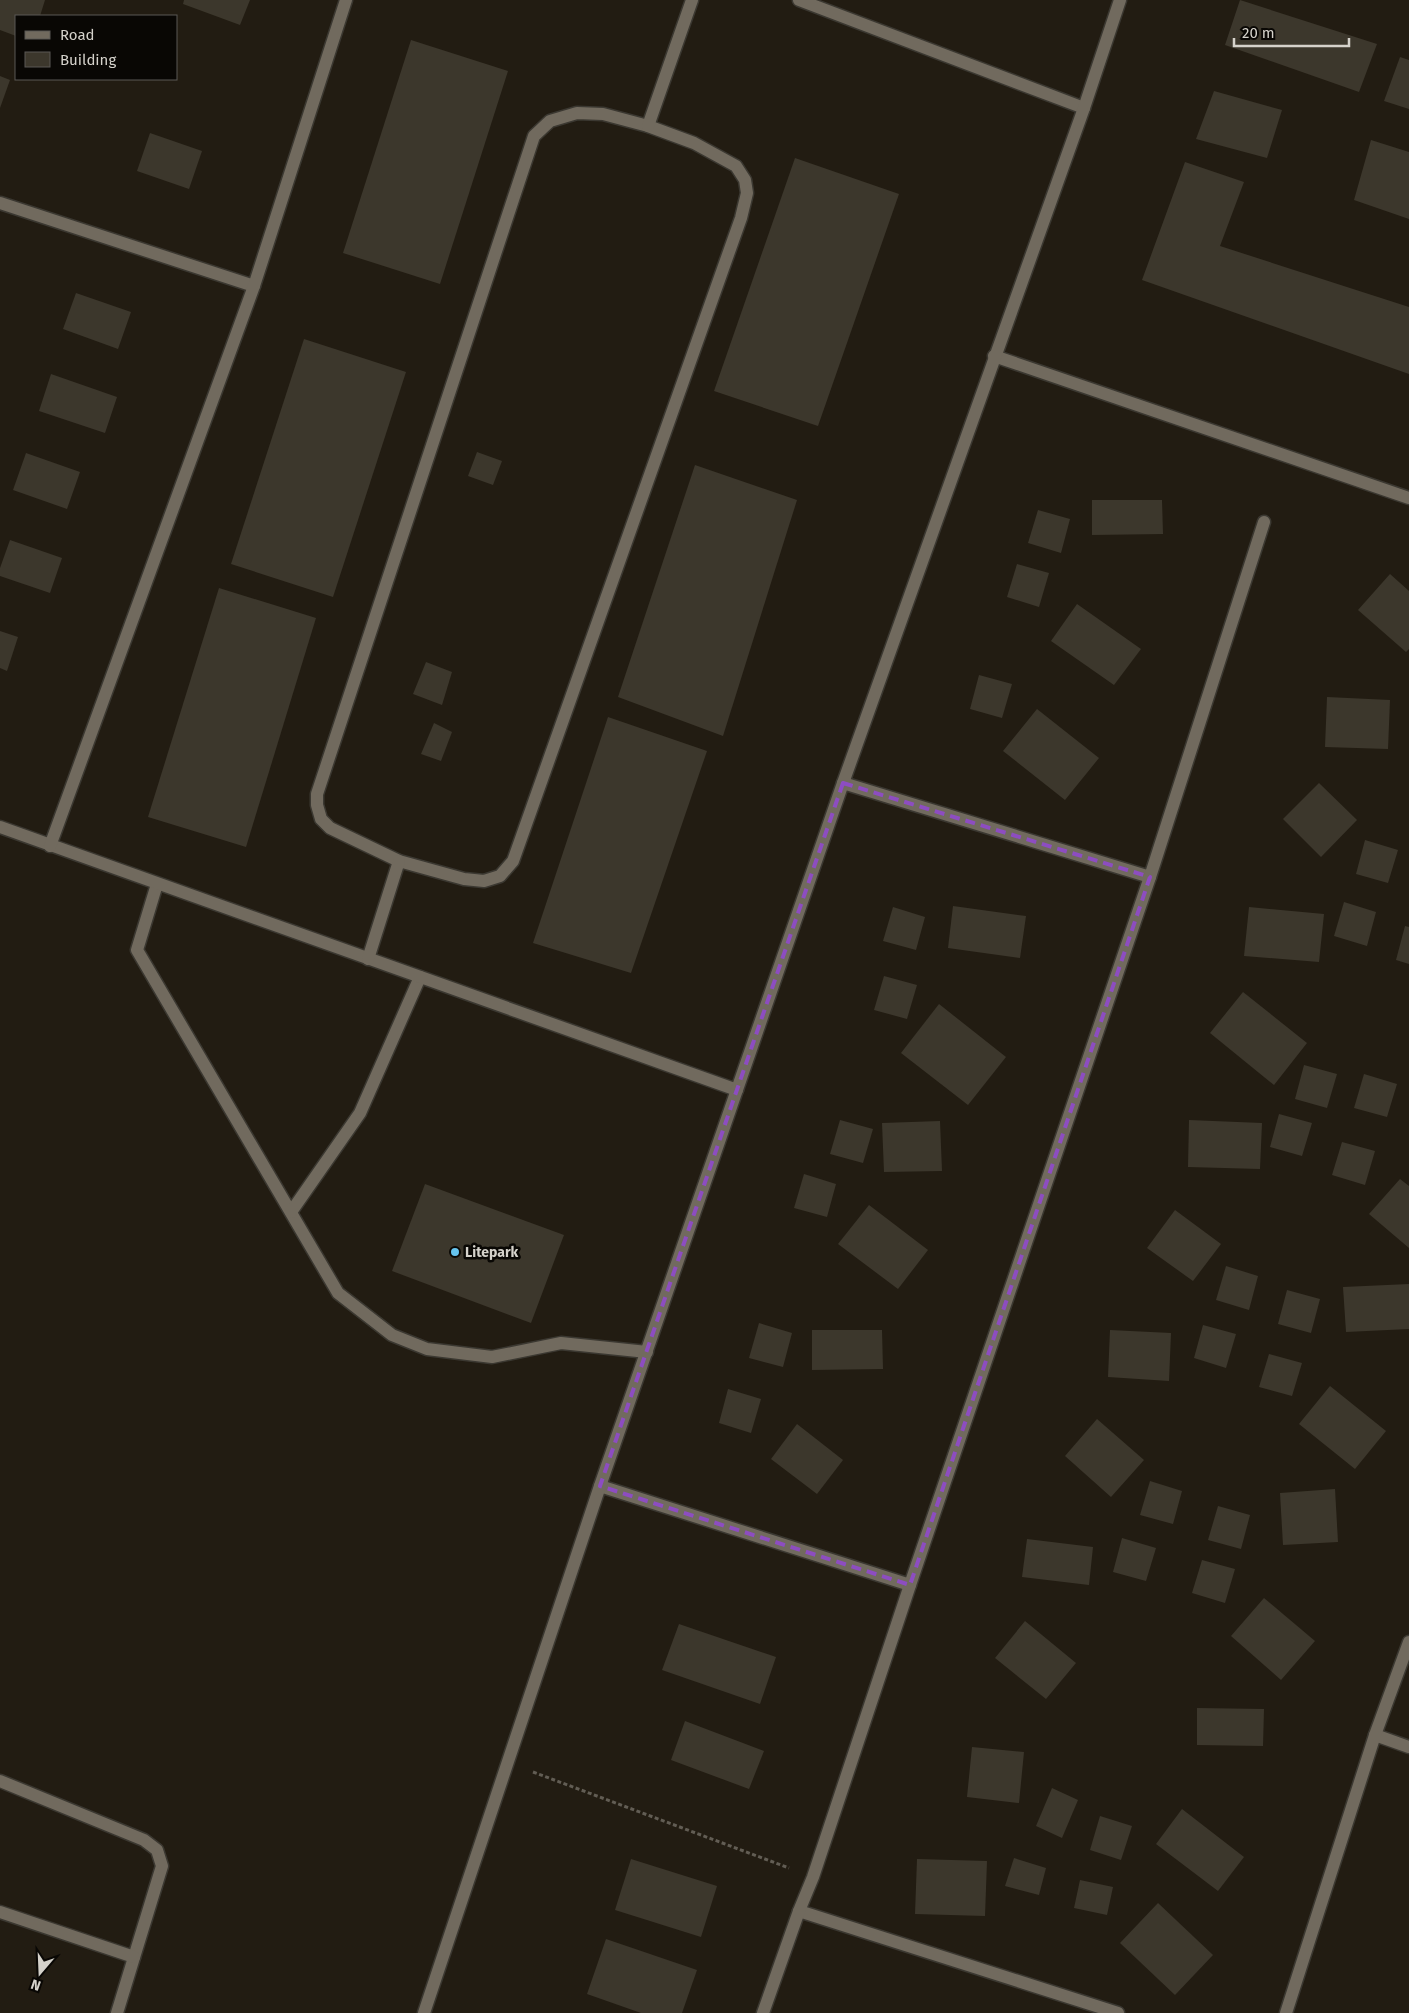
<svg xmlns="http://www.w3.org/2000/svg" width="1409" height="2013" viewBox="0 0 1409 2013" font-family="'Fira Sans',sans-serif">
  <rect width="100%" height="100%" fill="#221c12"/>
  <g fill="#3c372c">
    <path d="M0,0H45L40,16H16V36L0,30Z"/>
    <path d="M184,0H250L240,25L183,4Z"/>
    <path d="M1240,0L1377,44L1359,92L1225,45Z"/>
    <path d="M411,40L508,71L440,284L343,253Z"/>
    <path d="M1400,57L1409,60V109L1384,101Z"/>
    <path d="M0,76L10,80L0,108Z"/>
    <path d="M1214,91L1282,110L1267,158L1196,139Z"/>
    <path d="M150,133L202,151L189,189L137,171Z"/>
    <path d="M1371,140L1409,152V219L1354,200Z"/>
    <path d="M795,158L899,194L818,426L714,391Z"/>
    <path d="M1185,162L1244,182L1220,246L1409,307V374L1142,280Z"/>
    <path d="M76,293L131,312L118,349L63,329Z"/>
    <path d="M304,339L406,372L333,597L231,564Z"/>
    <path d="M51,374L117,397L105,433L39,411Z"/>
    <path d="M477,452L502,461L493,485L468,476Z"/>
    <path d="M26,453L80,472L67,509L13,490Z"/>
    <path d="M695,465L797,500L723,736L618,697Z"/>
    <path d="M1092,500H1162L1163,534L1092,535Z"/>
    <path d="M1038,510L1070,519L1061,553L1028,543Z"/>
    <path d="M10,540L62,558L50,593L0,576V568Z"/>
    <path d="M1017,564L1049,573L1039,607L1007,597Z"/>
    <path d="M1390,574L1409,591V649L1406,652L1358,610Z"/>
    <path d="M219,588L316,618L246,847L148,817Z"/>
    <path d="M1077,604L1141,649L1114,685L1051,641Z"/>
    <path d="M0,631L18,637L7,671L0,668Z"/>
    <path d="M426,662L452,672L442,705L413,694Z"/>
    <path d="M979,675L1012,684L1002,718L970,709Z"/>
    <path d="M1327,697L1390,700L1388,749L1325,747Z"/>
    <path d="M1037,709L1099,758L1065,800L1003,751Z"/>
    <path d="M608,717L707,751L631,973L533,943Z"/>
    <path d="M434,723L452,732L441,761L421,754Z"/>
    <path d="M1319,783L1357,820L1321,857L1283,819Z"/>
    <path d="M1365,840L1398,850L1388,883L1356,874Z"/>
    <path d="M1344,902L1376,912L1367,946L1334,936Z"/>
    <path d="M953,906L1026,916L1020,958L948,948Z"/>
    <path d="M893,907L925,917L916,950L883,941Z"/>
    <path d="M1249,907L1324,914L1319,962L1244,956Z"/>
    <path d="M1405,926L1409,927V964L1396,960Z"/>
    <path d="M884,976L917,985L907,1019L874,1010Z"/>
    <path d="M1243,992L1307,1043L1274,1085L1210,1033Z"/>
    <path d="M939,1004L1006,1057L968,1105L901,1053Z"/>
    <path d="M1304,1065L1337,1074L1327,1108L1295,1099Z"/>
    <path d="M1364,1074L1397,1084L1387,1117L1354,1108Z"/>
    <path d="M1279,1114L1312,1123L1302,1156L1270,1147Z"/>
    <path d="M840,1120L873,1129L863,1163L830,1154Z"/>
    <path d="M1189,1120L1262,1123L1260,1169L1188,1167Z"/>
    <path d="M940,1121L942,1171L884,1172L882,1123Z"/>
    <path d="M1342,1142L1375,1151L1365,1185L1332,1175Z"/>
    <path d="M804,1174L836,1184L827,1217L794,1208Z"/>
    <path d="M1400,1179L1409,1186V1248L1369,1214Z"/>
    <path d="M425,1184L564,1235L531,1323L392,1271Z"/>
    <path d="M869,1205L928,1250L898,1289L838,1244Z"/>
    <path d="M1175,1210L1221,1244L1193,1281L1147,1248Z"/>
    <path d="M1226,1266L1258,1276L1249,1310L1216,1300Z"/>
    <path d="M1409,1284V1329L1346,1332L1343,1287Z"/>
    <path d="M1287,1290L1320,1299L1311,1333L1278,1324Z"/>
    <path d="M759,1323L792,1333L783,1367L749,1358Z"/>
    <path d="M1203,1325L1236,1334L1226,1368L1194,1358Z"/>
    <path d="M812,1330H882L883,1369L812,1370Z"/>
    <path d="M1110,1330L1171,1333L1169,1381L1108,1377Z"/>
    <path d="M1269,1354L1302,1363L1292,1396L1259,1387Z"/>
    <path d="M1330,1386L1386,1431L1355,1469L1299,1424Z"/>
    <path d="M728,1389L761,1399L751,1433L719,1423Z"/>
    <path d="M1097,1419L1144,1460L1111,1497L1065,1456Z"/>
    <path d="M797,1424L843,1460L817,1494L771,1459Z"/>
    <path d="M1150,1481L1182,1491L1173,1524L1140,1515Z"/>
    <path d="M1335,1489L1338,1542L1283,1545L1280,1493Z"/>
    <path d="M1218,1506L1250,1515L1241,1549L1208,1540Z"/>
    <path d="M1122,1538L1156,1548L1146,1581L1113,1572Z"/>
    <path d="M1027,1539L1093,1547L1089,1585L1022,1577Z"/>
    <path d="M1202,1560L1235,1569L1225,1603L1192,1593Z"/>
    <path d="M1264,1598L1315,1641L1281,1680L1231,1636Z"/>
    <path d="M1025,1621L1076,1663L1046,1699L995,1658Z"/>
    <path d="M679,1624L776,1657L760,1704L662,1670Z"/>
    <path d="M1197,1708L1264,1709L1263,1746L1197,1745Z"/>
    <path d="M685,1721L764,1751L749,1789L671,1760Z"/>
    <path d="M972,1747L1024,1752L1019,1803L967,1797Z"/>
    <path d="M1052,1788L1078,1800L1062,1838L1036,1826Z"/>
    <path d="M1182,1809L1244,1857L1218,1891L1156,1844Z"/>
    <path d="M1100,1816L1132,1826L1121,1860L1090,1850Z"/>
    <path d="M1014,1858L1046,1868L1039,1895L1005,1886Z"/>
    <path d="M631,1859L717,1886L701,1937L615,1910Z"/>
    <path d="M917,1859L987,1861L985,1916L915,1914Z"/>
    <path d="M1080,1880L1113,1887L1107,1915L1074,1908Z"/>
    <path d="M1158,1903L1213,1955L1175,1995L1120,1943Z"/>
    <path d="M606,1939L697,1970L682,2013H641L587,1994Z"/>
  </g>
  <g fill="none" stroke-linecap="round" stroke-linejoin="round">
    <g stroke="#3b3831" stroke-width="15">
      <g id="service">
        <path d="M157,884L137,950L338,1293L392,1335L427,1349L492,1357L561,1343L647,1352"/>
        <path d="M291,1212L360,1113L420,977"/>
        <path d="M0,1781L144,1840L157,1850L162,1866L117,2013"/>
        <path d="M0,1912L134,1957"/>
      </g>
    </g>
    <g stroke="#3b3831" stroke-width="15">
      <g id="minor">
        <path d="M799,0L1084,108"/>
        <path d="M577,113L603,114L648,126L694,143L736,166L745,180L747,193L741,218L513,861L500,876L484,881L464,879L399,861L330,828L321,819L317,805V794L534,136L550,121Z"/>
        <path d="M648,126L692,0"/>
        <path d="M0,203L254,286"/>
        <path d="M994,356L1409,498"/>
        <path d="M843,783L1150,877"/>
        <path d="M0,827L737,1090"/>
        <path d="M50,846L254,286L346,0"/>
        <path d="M368,959L399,861"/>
        <path d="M600,1486L910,1585"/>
        <path d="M1375,1735L1409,1747"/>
        <path d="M799,1911L1118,2013"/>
        <path d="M424,2013L600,1486L843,783L1084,108L1120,0"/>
        <path d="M763,2013L799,1911L813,1877L910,1585L1150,877L1264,522"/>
        <path d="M1286,2013L1375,1735L1409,1642"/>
      </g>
    </g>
    <path stroke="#625d54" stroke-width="3" stroke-dasharray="4 2.5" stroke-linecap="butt" d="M533,1772L789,1868"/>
    <use href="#service" stroke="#716a5e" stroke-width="12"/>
    <use href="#minor" stroke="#716a5e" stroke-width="12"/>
  </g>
  <path fill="none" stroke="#8d4dc1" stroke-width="4" stroke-dasharray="10 6" stroke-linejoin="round" d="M843,783L1150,877L910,1585L600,1486Z"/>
  <circle fill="#66c4ef" stroke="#090704" stroke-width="2" cx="455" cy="1252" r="5"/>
  <g text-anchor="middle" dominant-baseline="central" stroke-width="5" stroke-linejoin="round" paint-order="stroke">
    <g font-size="14" font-weight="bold" fill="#d5d2cb" stroke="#090704" text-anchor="start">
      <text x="465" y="1252">Litepark</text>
    </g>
  </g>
  <rect x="15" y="15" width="162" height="65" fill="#090704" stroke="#5b5854"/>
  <rect x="25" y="31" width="25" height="8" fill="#716a5e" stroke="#5b5854"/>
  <text x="60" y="40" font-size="15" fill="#d5d2cb">Road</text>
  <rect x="25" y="52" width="25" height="15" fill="#3c372c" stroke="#5b5854"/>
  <text x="60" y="65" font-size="15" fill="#d5d2cb">Building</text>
  <g transform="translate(40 1973) rotate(199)" stroke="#090704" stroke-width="4" paint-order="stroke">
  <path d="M0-4L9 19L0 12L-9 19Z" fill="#d5d2cb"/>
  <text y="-8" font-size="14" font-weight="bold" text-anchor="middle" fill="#d5d2cb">N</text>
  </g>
  <path d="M1234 38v8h115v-8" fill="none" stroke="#d5d2cb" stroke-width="2.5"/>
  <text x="1242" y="38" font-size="15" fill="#d5d2cb" stroke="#090704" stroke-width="4" paint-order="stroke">20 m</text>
</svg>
